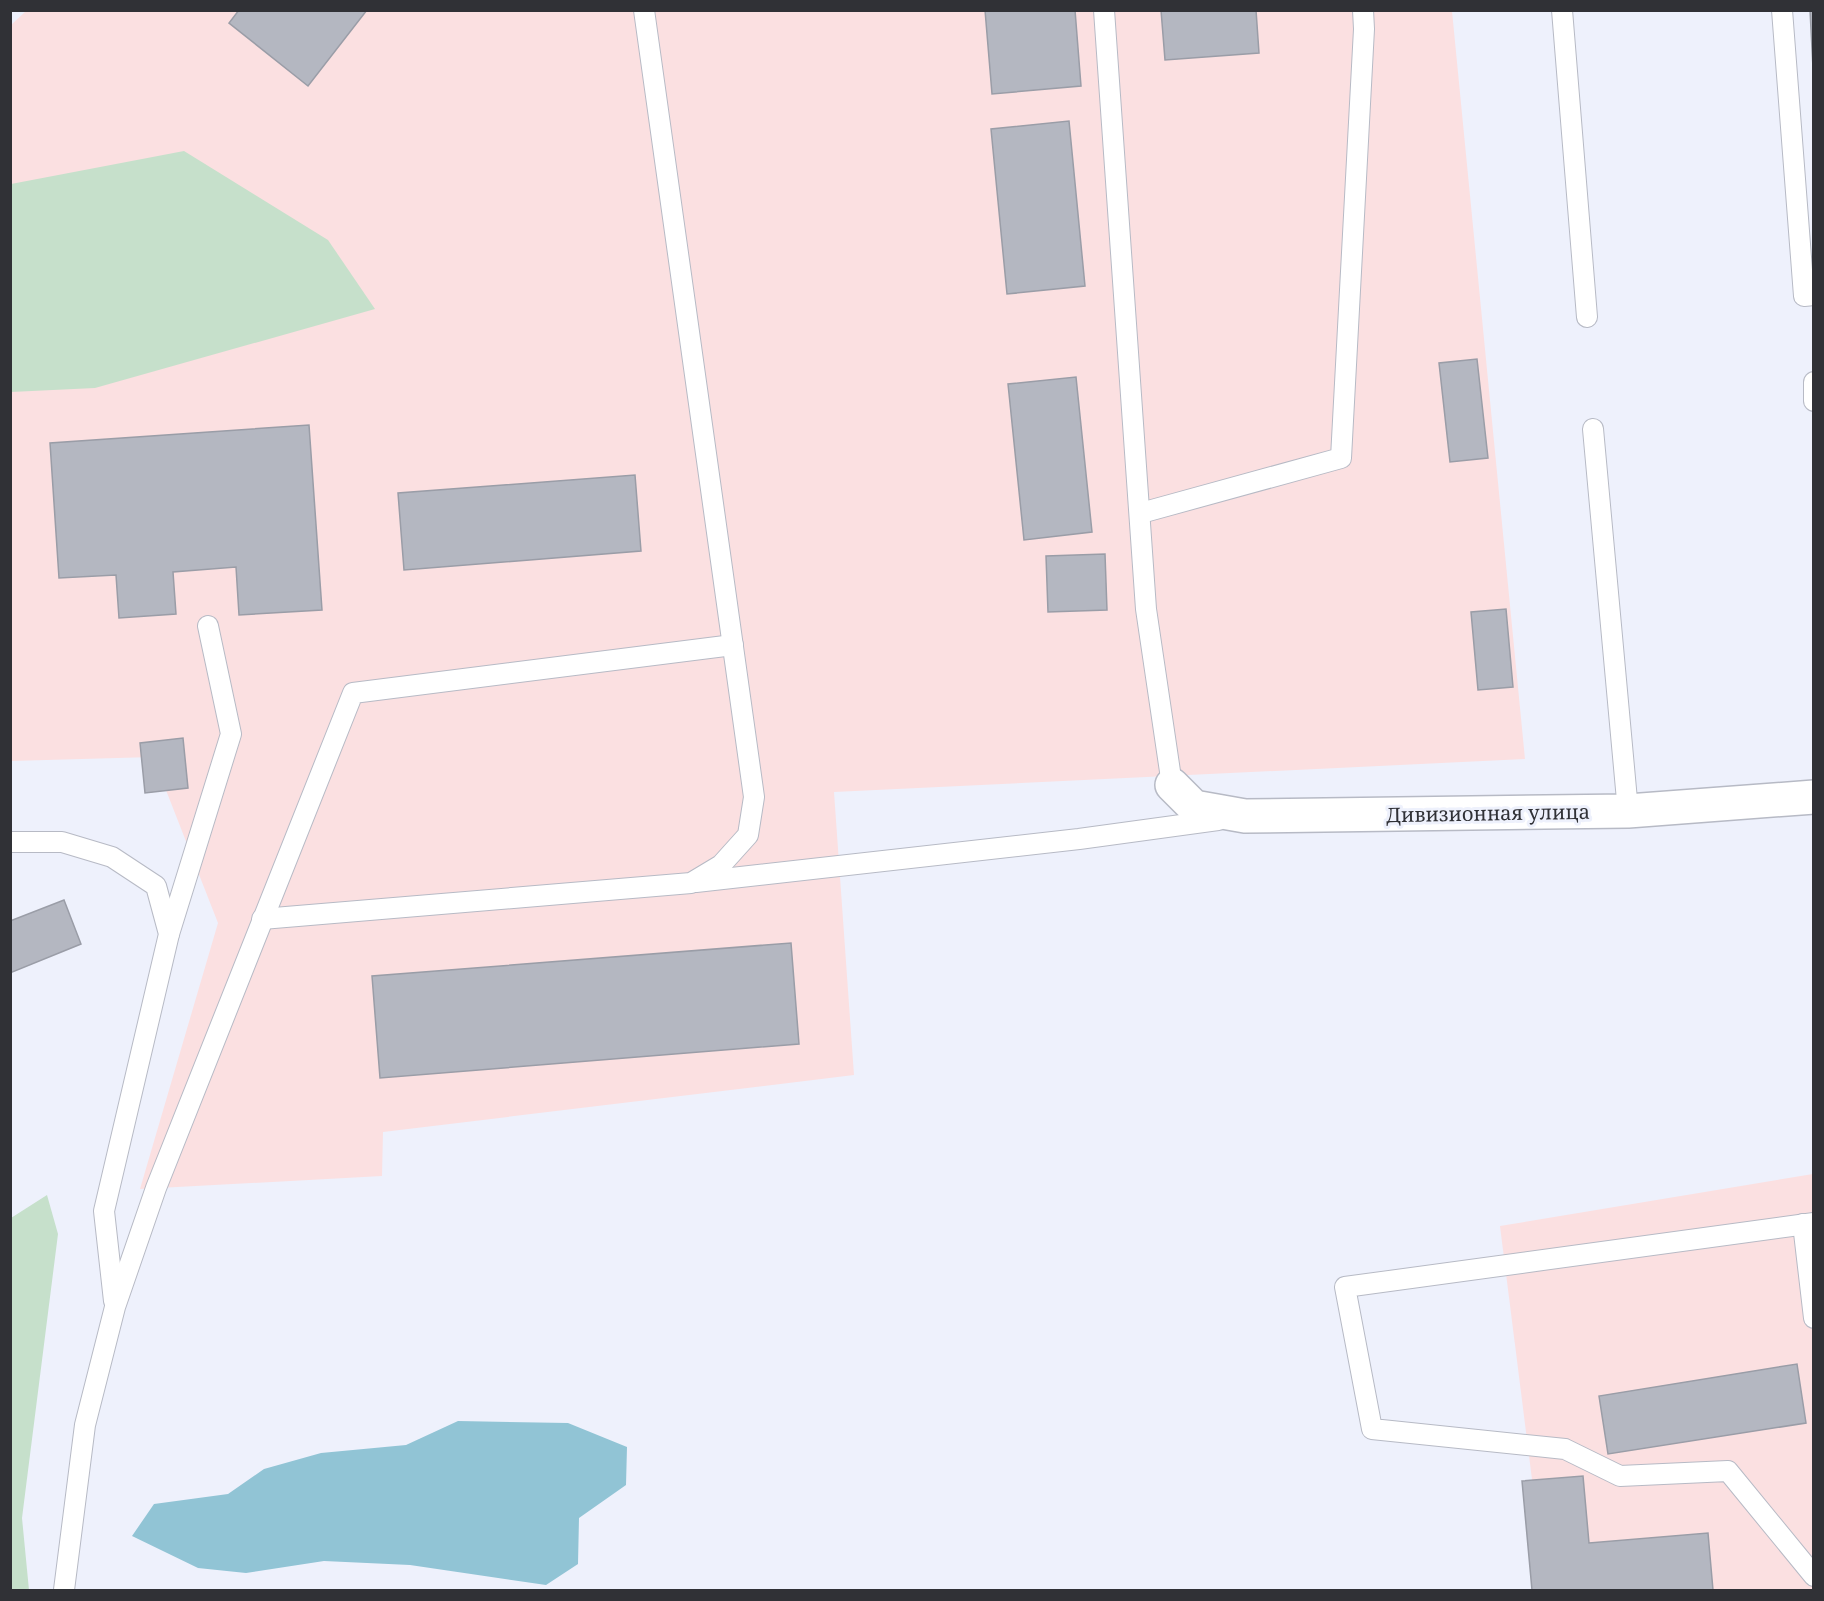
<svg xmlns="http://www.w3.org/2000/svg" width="1824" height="1601" viewBox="0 0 1824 1601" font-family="'Noto Serif',serif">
  <rect width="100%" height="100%" fill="#eef1fc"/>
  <g fill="#fbe0e1">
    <path d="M26,11H1452L1525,759L834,792L854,1075L383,1132L382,1176L140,1189L218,923L153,757L11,761L10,26Z"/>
    <path d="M1813,1174V1590H1546L1500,1226Z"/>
  </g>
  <g fill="#c6e0cb">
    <path d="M184,151L328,240L375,309L95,388L11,392V184Z"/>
    <path d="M47,1195L58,1234L22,1518L29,1590H11V1218Z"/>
  </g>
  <path fill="#91c4d5" d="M458,1421L568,1423L627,1447L626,1485L579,1518L578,1564L546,1585L410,1565L324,1561L246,1573L198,1568L132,1536L154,1504L228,1494L264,1469L321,1453L406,1445Z"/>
  <g fill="#b4b7c1" stroke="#9a9da7" stroke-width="1.5">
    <path d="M239,10H367L308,86L229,23Z"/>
    <path d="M985,10H1075L1081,86L992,94Z"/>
    <path d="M1161,10H1256L1259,53L1165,60Z"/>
    <path d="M1810,10H1814V87Z"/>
    <path d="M1069,121L1085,286L1007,294L991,129Z"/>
    <path d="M1477,359L1488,458L1450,462L1439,363Z"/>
    <path d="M1076,377L1092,532L1024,540L1008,384Z"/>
    <path d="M309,425L322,610L239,615L236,567L173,572L176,614L119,618L116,575L59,578L50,443Z"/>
    <path d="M635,475L641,551L404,570L398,493Z"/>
    <path d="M1105,554L1107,610L1048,612L1046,556Z"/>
    <path d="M1506,609L1513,687L1478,690L1471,612Z"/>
    <path d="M183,738L188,788L145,793L140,743Z"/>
    <path d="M64,900L81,944L10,973V921Z"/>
    <path d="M791,943L799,1044L380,1078L372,976Z"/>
    <path d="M1797,1364L1806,1423L1608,1454L1599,1396Z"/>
    <path d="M1583,1476L1589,1543L1708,1533L1713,1590H1532L1522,1481Z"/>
  </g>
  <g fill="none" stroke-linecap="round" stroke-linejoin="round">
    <g stroke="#b7bac5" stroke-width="22">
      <g id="lane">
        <path d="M1104,10L1146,609L1172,785"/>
        <path d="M1562,10L1587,317"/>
        <path d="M1782,10L1804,296L1814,295"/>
        <path d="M1814,382V401"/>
        <path d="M1593,429L1628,811"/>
        <path d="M1141,513L1341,458L1364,29L1363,10"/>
        <path d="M10,842H62L112,857L156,886L169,934L104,1211L114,1301"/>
        <path d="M696,882L1079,839L1218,820"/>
        <path d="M262,919L691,883L721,865L748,835L754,797L644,10"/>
        <path d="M169,934L231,734L208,626"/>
        <path d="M1814,1223L1345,1287L1372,1429L1565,1449L1620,1476L1728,1471L1814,1576"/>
        <path d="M1803,1224L1814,1318"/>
        <path d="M64,1590L85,1425L115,1307L156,1188L353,693L733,645"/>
      </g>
    </g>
    <g stroke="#b7bac5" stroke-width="36">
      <path id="street" d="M1172,785L1194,807L1245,816L1628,811L1814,797"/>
    </g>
    <use href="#lane" stroke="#fff" stroke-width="20"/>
    <use href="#street" stroke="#fff" stroke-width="33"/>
  </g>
  <g text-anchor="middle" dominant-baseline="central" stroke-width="6" stroke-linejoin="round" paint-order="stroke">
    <g font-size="20" fill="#303136" stroke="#eef1fc">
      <text transform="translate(1488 813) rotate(-1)">Дивизионная улица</text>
    </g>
  </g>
  <rect width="1824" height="1601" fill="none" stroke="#303136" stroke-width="24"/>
</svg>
